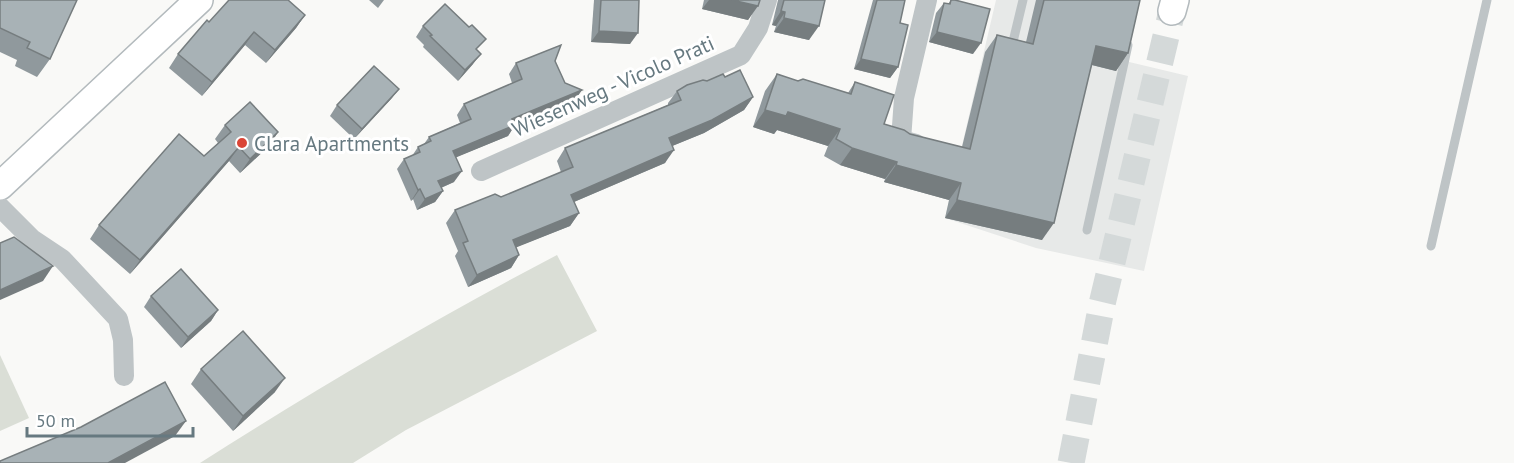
<svg xmlns="http://www.w3.org/2000/svg" width="1514" height="463" viewBox="0 0 1514 463" font-family="'PT Sans',sans-serif">
  <rect width="100%" height="100%" fill="#f9f9f7"/>
  <path fill="#e7e9e8" d="M996,0H1139L1125,61L1188,76L1144,271L1036,248L945,218Z"/>
  <g fill="#daded6">
    <path d="M557,255L597,331L406,430L353,463H200C316,389 435,319 557,255Z"/>
    <path d="M0,355L29,418L0,431Z"/>
  </g>
  <g fill="none" stroke-linecap="round" stroke-linejoin="round">
    <path stroke="#d4d9d9" stroke-width="27" stroke-dasharray="27 14" stroke-linecap="butt" d="M1071,463L1102,304L1172,11"/>
    <g stroke="#b3babd" stroke-width="30">
      <g id="secondary">
        <path d="M1172,11L1175,0"/>
        <path d="M0,186L199,0"/>
      </g>
    </g>
    <g stroke="#bec4c6" stroke-width="9">
      <path d="M1011,50L1023,0"/>
      <path d="M1087,230L1128,45"/>
      <path d="M1431,246L1487,0"/>
    </g>
    <g stroke="#bec4c6" stroke-width="20">
      <path d="M916,144L901,140L904,98L927,0"/>
      <path d="M481,171L741,55L758,28L767,0"/>
      <path d="M0,207L32,239L62,259L118,319L123,340L124,376"/>
    </g>
    <use href="#secondary" stroke="#fff" stroke-width="27"/>
  </g>
  <g fill="#90999d">
    <path d="M0,0L50,59L37,77L15,66L17,60L0,52Z"/>
    <path d="M369,0H384L378,8Z"/>
    <path d="M594,0H639L630,44L591,42Z"/>
    <path d="M704,0H760L748,20L702,9Z"/>
    <path d="M778,0H825L809,40L774,32L776,26L772,25Z"/>
    <path d="M873,0H905L900,23L898,67L890,78L854,69Z"/>
    <path d="M951,0L973,54L929,42L936,13L944,3L948,4Z"/>
    <path d="M1036,0H1140L1128,53L1116,71L1092,65L1042,240L945,218L949,200L884,182L885,179L840,165L824,156L828,146L777,130L774,134L753,127L765,91L777,74L798,81L848,93L855,82L884,124L910,134L962,147L985,52L997,35L1026,42Z"/>
    <path d="M305,15L296,28L266,63L245,45L202,96L169,68L178,54L209,22Z"/>
    <path d="M423,26L477,51L473,64L458,81L423,47L424,45L416,37Z"/>
    <path d="M555,61L565,83L582,90L574,101L515,125L508,136L456,157L454,182L441,188L443,191L435,202L417,210L413,199L411,201L397,169L404,159L412,156L418,147L424,144L429,137L460,123L457,115L464,104L512,83L509,74L516,63Z"/>
    <path d="M725,77L753,97L744,110L704,133L672,146L665,163L574,202L579,213L570,226L516,247L519,255L511,268L468,287L455,256L458,251L446,223L455,210L501,197L561,172L557,161L565,148L668,105V103L677,91L707,81Z"/>
    <path d="M399,89L391,99L354,139L330,116L337,105Z"/>
    <path d="M225,125L278,132L269,146L240,173L229,161L130,274L90,239L99,225L204,156L218,143L215,139Z"/>
    <path d="M151,296L218,310L211,321L181,348L144,307Z"/>
    <path d="M201,369L275,392L233,431L191,384Z"/>
  </g>
  <g fill="#767d7f">
    <path d="M709,0H732L758,6L748,20L702,9Z"/>
    <path d="M781,11L785,12L776,26L772,25Z"/>
    <path d="M305,15L296,28L266,63L275,50Z"/>
    <path d="M784,18L819,26L809,40L774,32Z"/>
    <path d="M599,31L638,33L630,44L591,42Z"/>
    <path d="M254,32L245,45L202,96L212,82Z"/>
    <path d="M937,32L981,43L973,54L929,42Z"/>
    <path d="M1096,46L1128,53L1116,71L1084,63Z"/>
    <path d="M481,54L473,64L458,81L465,70Z"/>
    <path d="M861,59L898,67L890,78L854,69Z"/>
    <path d="M399,89L391,99L354,139L362,129Z"/>
    <path d="M582,90L574,101L515,125L508,136L445,162L453,151L512,119Z"/>
    <path d="M753,97L744,110L704,133L660,151L669,138Z"/>
    <path d="M765,110L788,112L840,129L828,146L777,130L774,134L753,127Z"/>
    <path d="M278,132L269,146L240,173L250,159Z"/>
    <path d="M239,147L229,161L130,274L140,260Z"/>
    <path d="M852,148L897,162L885,179L840,165Z"/>
    <path d="M674,150L665,163L562,207L571,195Z"/>
    <path d="M896,165L961,183L949,200L884,182Z"/>
    <path d="M462,171L454,182L431,192L438,181Z"/>
    <path d="M420,189L413,199L411,201L418,190Z"/>
    <path d="M443,191L435,202L417,210L425,199Z"/>
    <path d="M957,200L1054,223L1042,240L945,218Z"/>
    <path d="M579,213L570,226L505,252L513,240Z"/>
    <path d="M519,255L511,268L468,287L477,275Z"/>
    <path d="M53,266L43,281L0,300V290Z"/>
    <path d="M218,310L211,321L181,348L188,337Z"/>
    <path d="M285,378L275,392L233,431L243,416Z"/>
    <path d="M186,421L175,436L125,463H108Z"/>
  </g>
  <g fill="#a8b2b6" stroke="#767d7f" stroke-width="1.5">
    <path d="M0,0H77L50,59L27,48L30,42L0,28Z"/>
    <path d="M229,0H288L305,15L275,50L254,32L212,82L178,54L207,20L209,22Z"/>
    <path d="M601,0H639L638,33L599,31Z"/>
    <path d="M732,0H760L758,6Z"/>
    <path d="M784,0H825L819,26L784,18L785,12L781,11Z"/>
    <path d="M877,0H905L900,23L908,25L898,67L861,59Z"/>
    <path d="M951,0H955L990,9L981,43L937,32L944,3L950,4Z"/>
    <path d="M1044,0H1140L1128,53L1096,46L1054,223L957,200L961,183L896,165L897,162L852,148L836,139L840,129L788,112L786,116L765,110L777,74L798,81L803,79L851,94L855,82L894,95L884,124L904,130L910,134L970,149L997,35L1033,44Z"/>
    <path d="M445,4L469,27L472,25L486,39L476,49L481,54L465,70L430,36L432,35L423,26Z"/>
    <path d="M561,45L555,61L565,83L582,90L512,119L515,125L453,151L462,171L438,181L443,191L425,199L420,189L418,190L404,159L420,152L418,147L431,141L429,137L471,119L464,104L522,79L516,63Z"/>
    <path d="M374,66L399,89L362,129L337,105Z"/>
    <path d="M740,70L753,97L712,120L669,138L674,150L571,195L579,213L513,240L519,255L477,275L463,243L468,241L455,210L495,194L501,197L573,167L565,148L681,100L677,91L687,85L703,80L707,81L723,74L725,77Z"/>
    <path d="M250,102L278,132L250,159L239,147L140,260L99,225L179,134L204,156L231,132L225,125Z"/>
    <path d="M14,237L53,266L0,290V243Z"/>
    <path d="M181,269L218,310L188,337L151,296Z"/>
    <path d="M243,331L285,378L243,416L201,369Z"/>
    <path d="M165,382L186,421L108,463H0V461L81,427Z"/>
  </g>
  <circle fill="#da4536" stroke="#fff" stroke-width="2" cx="242" cy="143" r="6"/>
  <g text-anchor="middle" dominant-baseline="central" stroke-width="6" stroke-linejoin="round" paint-order="stroke">
    <g font-size="21" fill="#667980" stroke="#fff">
      <text transform="translate(613 86) rotate(-24)">Wiesenweg - Vicolo Prati</text>
    </g>
    <g font-size="21" fill="#667980" stroke="#fff" text-anchor="start">
      <text x="254" y="143">Clara Apartments</text>
    </g>
  </g>
  <path d="M27 427v9h166v-9" fill="none" stroke="#667980" stroke-width="3"/>
  <text x="36" y="427" font-size="18" fill="#667980" stroke="#ffffff" stroke-width="4.5" paint-order="stroke">50 m</text>
</svg>
